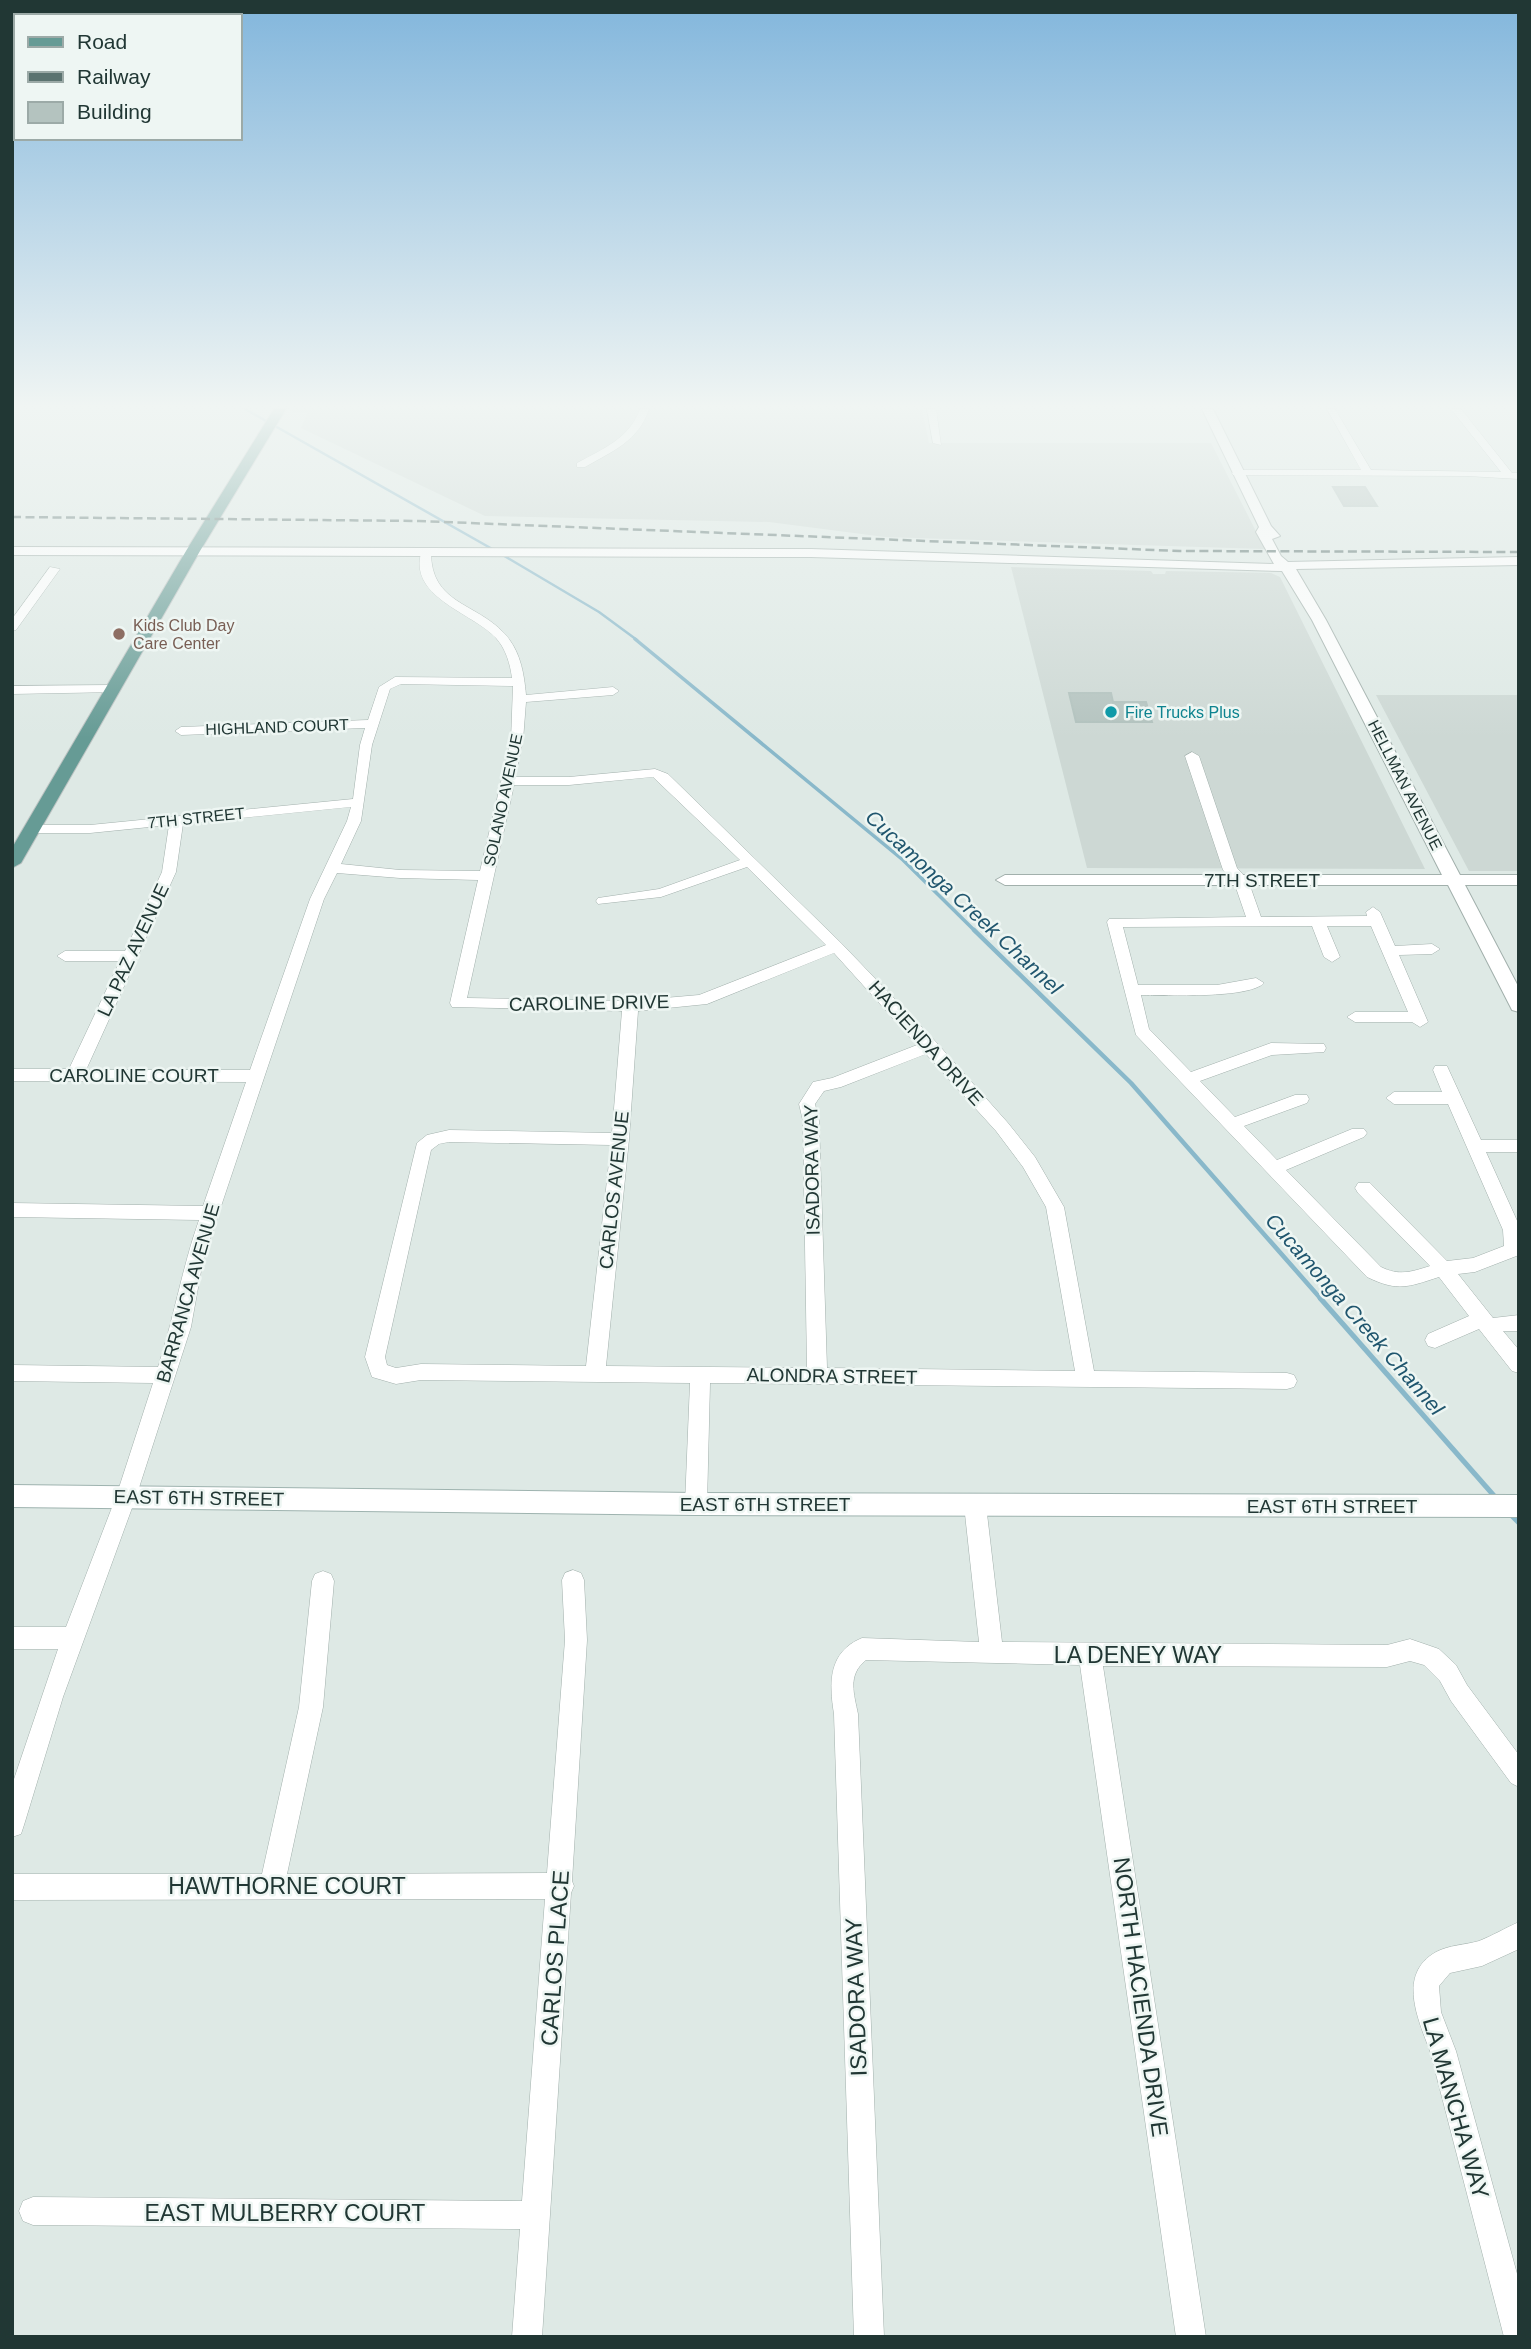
<svg xmlns="http://www.w3.org/2000/svg" width="1531" height="2349" viewBox="0 0 1531 2349" font-family="Helvetica,sans-serif">
  <rect width="100%" height="100%" fill="#dee9e5"/>
  <g fill="#cdd8d4">
    <path d="M293,409H922L929,443H1211L1265,549L885,537L769,522L485,516L301,428L308,412H292Z"/>
    <path d="M1011,567L1151,571L1153,574H1165L1166,571L1271,573L1280,577L1425,869L1087,868Z"/>
    <path d="M1376,695H1519V871H1469Z"/>
  </g>
  <g fill="none" stroke-linecap="round" stroke-linejoin="round">
    <g stroke="#89b8ca" stroke-width="2.5">
      <path d="M245,409L494,550"/>
      <path d="M501,554L599,612L637,640"/>
    </g>
    <path stroke="#89b8ca" stroke-width="3.5" d="M635,639L903,860L976,932"/>
    <path stroke="#89b8ca" stroke-width="4.5" d="M974,930L1131,1083L1321,1299"/>
    <g stroke="#89b8ca" stroke-width="5">
      <path d="M1320,1298L1496,1498"/>
      <path d="M1511,1515L1519,1523"/>
    </g>
  </g>
  <g fill="#b4c3bf" stroke="#b1c1bd" stroke-width="2">
    <path d="M1333,487H1365L1377,506H1344Z"/>
    <path d="M1069,693H1111L1113,702H1146L1152,722H1076Z"/>
  </g>
  <g fill="none" stroke-linecap="round" stroke-linejoin="round">
    <g stroke="#a2b0ac" stroke-width="1">
      <g id="minor">
        <path d="M640,409H649C639,441 611,452 585,467H577V463C603,449 630,438 640,409Z"/>
        <path d="M927,409H936L941,445L933,443Z"/>
        <path d="M1327,409H1335L1371,470L1501,472L1451,409H1461L1512,473H1519V479L1467,476L1233,475L1232,473L1237,470H1361Z"/>
        <path d="M422,550L431,552C431,604 475,602 504,633C520,650 524,672 526,695L613,687L619,691L613,695L526,702L523,740L515,777H569L655,769L668,774L841,943L936,1042L1008,1123L1035,1157L1064,1207L1094,1371L1287,1373L1294,1375L1297,1381L1294,1387L1287,1389L710,1383L707,1504L703,1511L696,1513L689,1511L685,1504L690,1383L421,1380L396,1384L372,1377L365,1357L417,1143L427,1135L449,1130L612,1133L622,1011L452,1007L450,1003L478,880L400,878L337,873L324,899L203,1260L191,1327L136,1497L63,1697L24,1825L21,1834L12,1837V1785L58,1649H12V1627H66L116,1497L153,1383L12,1381V1365L158,1367C174,1318 182,1268 199,1220L12,1217V1203L203,1206L246,1082L12,1081V1069H69L120,961H65L57,956L65,951H125L162,872L169,825L90,833H32L25,829L32,825H90L353,799L360,745L365,728L181,735L175,731L181,727L368,720L379,687L395,677L512,678C510,664 506,649 496,638C472,612 406,597 422,550ZM401,684L513,686L511,740L480,871L400,870L341,864L361,821L372,745L390,689ZM653,777L740,860L659,889L598,898L596,901L598,904L661,897L747,867L826,945L699,995L630,1001L467,998L514,785H569ZM351,807L347,821L310,899L250,1070H86L176,872L183,824ZM834,953L917,1045L832,1078L813,1082L799,1104L803,1121L807,1368L606,1366L629,1139L638,1011L707,1004ZM926,1054L996,1131L1023,1167L1046,1207L1075,1371L827,1368L819,1121L815,1104L824,1091L841,1087ZM449,1142L611,1145L586,1366L421,1364L396,1368L387,1365L385,1357L431,1150L439,1144Z"/>
        <path d="M50,567L60,569L16,630L12,631V619Z"/>
        <path d="M113,685L117,686V692L12,694V686Z"/>
        <path d="M1192,752L1199,756L1237,868L1248,880L1261,917L1367,916L1366,912L1373,907L1380,912L1395,946L1432,944L1440,949L1432,954L1399,955L1428,1022L1420,1027L1412,1022H1355L1347,1017L1355,1012H1408L1371,926H1327L1340,957L1332,962L1324,957L1312,926L1123,927L1138,985H1217L1256,978L1264,983C1249,999 1165,995 1141,995L1149,1029L1191,1072L1271,1043L1324,1044L1326,1048L1324,1052L1272,1055L1200,1081L1235,1117L1295,1095H1307L1309,1099L1307,1103L1244,1126L1277,1160L1352,1129H1364L1367,1133L1364,1137L1286,1170L1381,1267C1399,1276 1411,1272 1430,1266L1358,1193L1355,1188L1358,1183H1370L1447,1261L1473,1258L1504,1246L1503,1230L1448,1104H1394L1386,1098L1394,1092H1442L1433,1070L1435,1066H1447L1481,1140H1519V1152H1486L1519,1225V1255L1475,1272L1458,1274L1493,1318L1519,1315V1331H1503L1519,1350V1373L1512,1371L1479,1329L1435,1348L1428,1346L1425,1340L1428,1334L1469,1316L1439,1277C1408,1287 1398,1292 1367,1277L1136,1035L1107,922L1109,919L1246,917L1234,882L1223,870L1185,756Z"/>
        <path d="M975,1496L982,1498L986,1505L1002,1642L1387,1645L1410,1639L1439,1649L1456,1665L1467,1685L1519,1755V1787L1511,1783L1451,1701L1440,1681L1424,1665L1410,1661L1387,1667L1103,1666L1206,2337H1176L1080,1665L866,1660C847,1675 854,1694 858,1714L884,2337H854L834,1714C829,1683 828,1652 862,1638L979,1642L964,1505L968,1498Z"/>
        <path d="M573,1570L581,1573L584,1580L587,1640L572,1881L574,1886L571,1893L542,2337H512L520,2229L33,2225L23,2221L19,2211L23,2201L33,2197L522,2201L545,1899L12,1900V1874H262L299,1707L312,1581L315,1574L323,1571L331,1574L334,1581L323,1707L287,1874L547,1873L565,1640L562,1580L565,1573Z"/>
        <path d="M1519,1922V1949L1482,1966L1450,1973L1439,1986L1441,2012L1456,2051L1519,2281V2337H1504L1430,2051C1418,2019 1397,1974 1436,1952C1449,1945 1465,1945 1479,1941C1492,1936 1505,1928 1519,1922Z"/>
      </g>
    </g>
    <g stroke="#a2b0ac" stroke-width="2">
      <path id="tertiary" d="M1202,409H1213L1271,526L1280,536L1272,539L1281,556L1288,562L1519,557V565L1296,569L1326,620L1460,875H1519V885H1465L1519,988V1012L1512,1010L1510,1006L1448,885H1005L996,880L1005,875H1442L1312,620L1282,571L811,557L12,555V547L811,549L1274,564L1256,532L1259,527Z"/>
    </g>
    <g stroke="#9eb3af" stroke-width="2">
      <path id="secondary" d="M12,1485L696,1493L1519,1495V1517L696,1515L12,1507Z"/>
    </g>
    <g stroke="#bcc3c2" stroke-width="2">
      <path id="primary" d="M274,409H286L200,551L21,863L12,868V848L186,551Z"/>
    </g>
    <use href="#minor" fill="#fff" fill-rule="evenodd"/>
    <use href="#tertiary" fill="#fff" fill-rule="evenodd"/>
    <use href="#secondary" fill="#fff" fill-rule="evenodd"/>
    <use href="#primary" fill="#669b95" fill-rule="evenodd"/>
    <path stroke="#5b7370" stroke-width="2.5" stroke-dasharray="9 4.5" stroke-linecap="butt" d="M12,517L419,521L1180,551L1519,552"/>
  </g>
  <linearGradient id="sky" x2="0" y2="1"><stop stop-color="#82b6dc"/><stop offset="0.55" stop-color="#f0f5f3"/><stop offset="1" stop-color="#f0f5f3" stop-opacity="0"/></linearGradient>
  <rect width="1531" height="738" fill="url(#sky)"/>
  <circle fill="#8d6e63" stroke="#eef6f3" stroke-width="2.5" cx="119" cy="634" r="7"/>
  <circle fill="#0f9aa8" stroke="#eef6f3" stroke-width="2.5" cx="1111" cy="712" r="7"/>
  <g text-anchor="middle" dominant-baseline="central" stroke-width="5" stroke-linejoin="round" paint-order="stroke">
    <g font-size="16" fill="#785e54" stroke="#eef6f3" text-anchor="start">
      <text x="133" y="625">Kids Club Day<tspan x="133" dy="18">Care Center</tspan></text>
    </g>
    <g font-size="16" fill="#0d838f" stroke="#eef6f3" text-anchor="start">
      <text x="1125" y="712">Fire Trucks Plus</text>
    </g>
    <g font-size="16" fill="#213734" stroke="#eef6f3">
      <text transform="translate(277 727) rotate(-2)">HIGHLAND COURT</text>
      <text transform="translate(1405 785) rotate(63)">HELLMAN AVENUE</text>
      <text transform="translate(503 800) rotate(-78)">SOLANO AVENUE</text>
      <text transform="translate(196 818) rotate(-6)">7TH STREET</text>
    </g>
    <g font-size="19" fill="#213734" stroke="#eef6f3">
      <text x="1262" y="880">7TH STREET</text>
      <text transform="translate(133 950) rotate(-65)">LA PAZ AVENUE</text>
      <text transform="translate(589 1003) rotate(-1)">CAROLINE DRIVE</text>
      <text transform="translate(926 1043) rotate(48)">HACIENDA DRIVE</text>
      <text x="134" y="1075">CAROLINE COURT</text>
      <text transform="translate(812 1170) rotate(-91)">ISADORA WAY</text>
      <text transform="translate(614 1190) rotate(-84)">CARLOS AVENUE</text>
      <text transform="translate(188 1293) rotate(-74)">BARRANCA AVENUE</text>
      <text transform="translate(832 1376) rotate(1)">ALONDRA STREET</text>
      <text transform="translate(199 1498) rotate(1)">EAST 6TH STREET</text>
      <text x="765" y="1504">EAST 6TH STREET</text>
      <text x="1332" y="1506">EAST 6TH STREET</text>
    </g>
    <g font-size="21" font-style="italic" fill="#20566e" stroke="#eef6f3">
      <text transform="translate(964 902) rotate(43)">Cucamonga Creek Channel</text>
      <text transform="translate(1355 1314) rotate(49)">Cucamonga Creek Channel</text>
    </g>
    <g font-size="23" fill="#213734" stroke="#eef6f3">
      <text x="1138" y="1655">LA DENEY WAY</text>
      <text x="287" y="1886">HAWTHORNE COURT</text>
      <text transform="translate(555 1958) rotate(-86)">CARLOS PLACE</text>
      <text transform="translate(856 1997) rotate(-92)">ISADORA WAY</text>
      <text transform="translate(1141 1997) rotate(82)">NORTH HACIENDA DRIVE</text>
      <text transform="translate(1456 2108) rotate(74)">LA MANCHA WAY</text>
      <text x="285" y="2213">EAST MULBERRY COURT</text>
    </g>
  </g>
  <rect width="1531" height="2349" fill="none" stroke="#213734" stroke-width="28"/>
  <rect x="14" y="14" width="228" height="126" fill="#eef6f3" stroke="#9caaa7" stroke-width="2"/>
  <rect x="28" y="37" width="35" height="10" fill="#669b95" stroke="#9caaa7" stroke-width="2"/>
  <text x="77" y="49" font-size="21" fill="#213734">Road</text>
  <rect x="28" y="72" width="35" height="10" fill="#5b7370" stroke="#9caaa7" stroke-width="2"/>
  <text x="77" y="84" font-size="21" fill="#213734">Railway</text>
  <rect x="28" y="102" width="35" height="21" fill="#b4c3bf" stroke="#9caaa7" stroke-width="2"/>
  <text x="77" y="119" font-size="21" fill="#213734">Building</text>
</svg>
